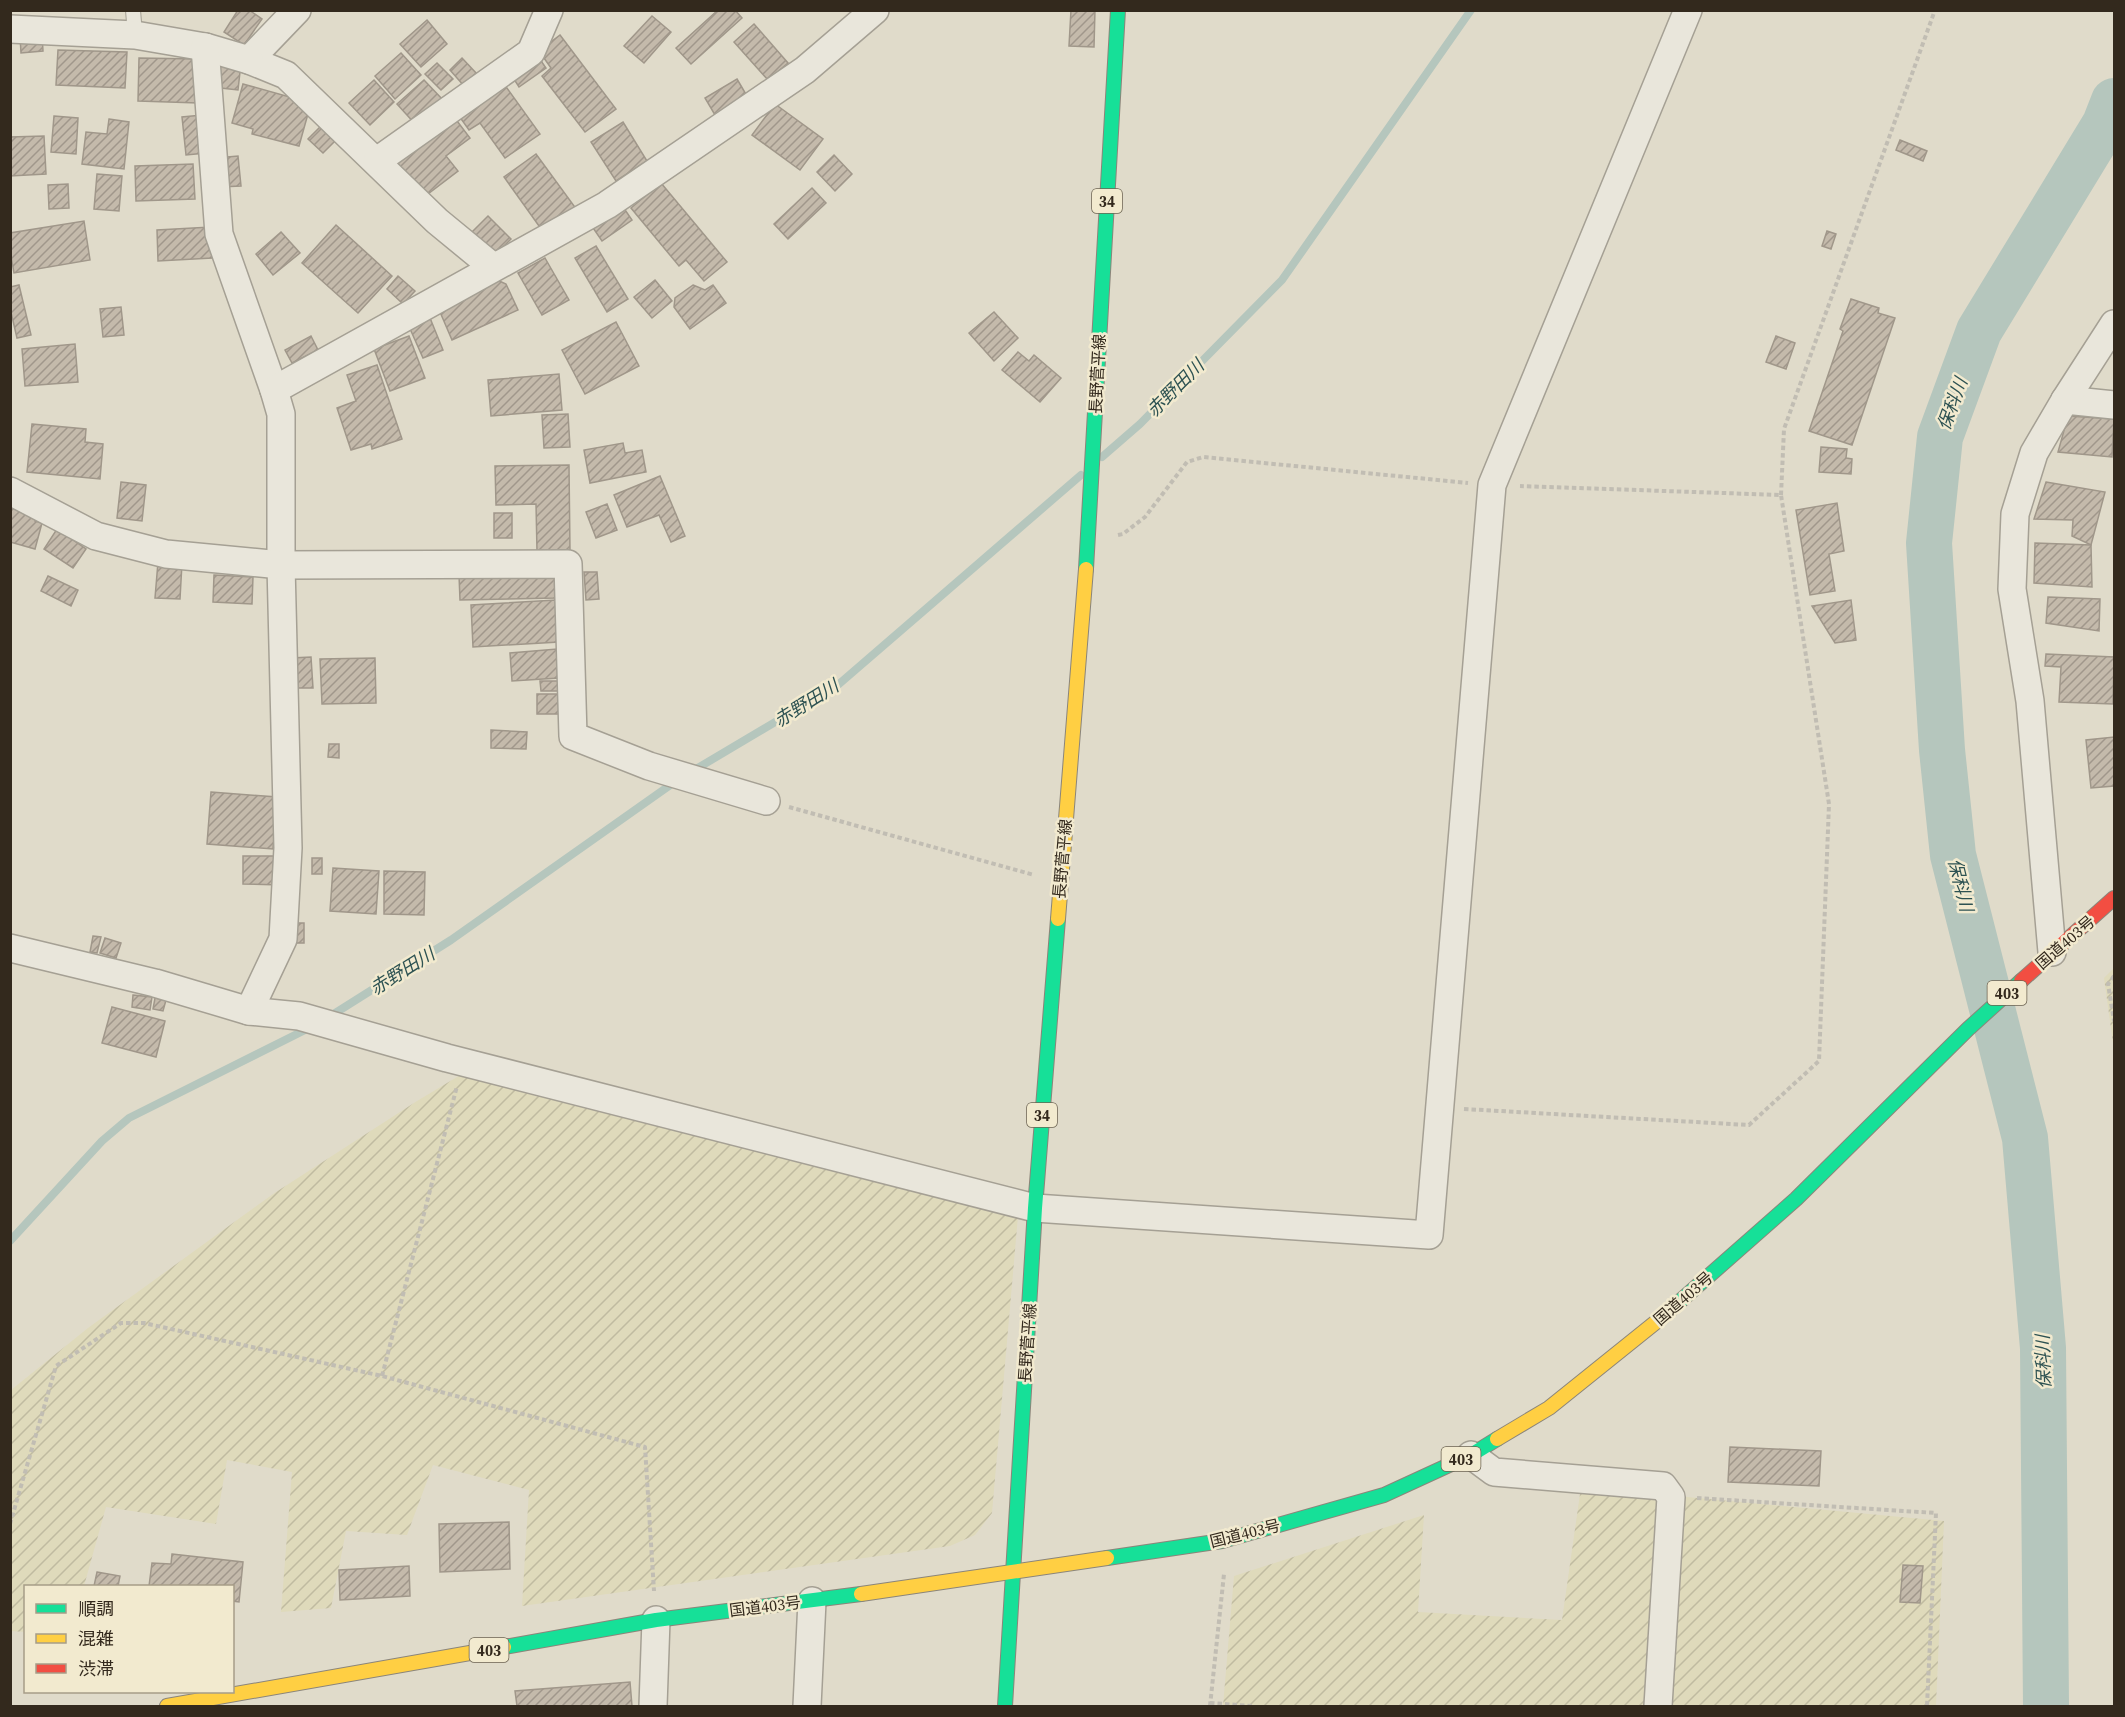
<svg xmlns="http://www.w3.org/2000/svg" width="2125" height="1717" viewBox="0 0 2125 1717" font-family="'Source Serif 4','Noto Sans JP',serif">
  <defs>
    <pattern id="farmland-furrows" width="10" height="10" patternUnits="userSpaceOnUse" patternTransform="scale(1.5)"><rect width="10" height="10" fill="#dfdabb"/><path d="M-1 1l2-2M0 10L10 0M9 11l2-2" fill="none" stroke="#c0bba0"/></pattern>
    <pattern id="building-hatch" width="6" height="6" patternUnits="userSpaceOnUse" patternTransform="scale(1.5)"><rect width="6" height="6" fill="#c4baab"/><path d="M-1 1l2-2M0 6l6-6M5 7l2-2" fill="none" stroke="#a0978b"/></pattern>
  </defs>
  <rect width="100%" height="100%" fill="#e0dbca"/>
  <g fill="url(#farmland-furrows)">
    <path d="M2114,968V1050L2104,978Z"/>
    <path d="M482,1062L1018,1216L992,1513L975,1535L950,1546L522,1606L529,1490L433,1465L407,1535L346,1531L331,1608L281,1612L292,1472L227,1460L216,1524L106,1507L84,1586H26L25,1632L11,1631V1390L88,1328L273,1194L417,1101Z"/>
    <path d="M1581,1487L1944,1521L1936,1706H1223L1234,1576L1424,1515L1418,1612L1562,1620Z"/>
  </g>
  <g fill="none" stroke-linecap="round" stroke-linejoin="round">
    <g stroke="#b5c6bd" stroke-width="8">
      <path d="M1102,457L1140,424L1282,280L1471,10"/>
      <path d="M691,772L839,684L1081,475"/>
      <path d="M329,1017L451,940L676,781"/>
      <path d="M10,1241L102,1141L129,1118L311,1027"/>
    </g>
    <path stroke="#b5c6bd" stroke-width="46" d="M2046,1706L2043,1348L2025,1138L1953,855L1942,750L1929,543L1940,437L1979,331L2105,124L2114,101"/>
  </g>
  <g fill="url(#building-hatch)" stroke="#a0978a" stroke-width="1.5">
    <path d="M238,10H249L262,19L244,45L224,32Z"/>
    <path d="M718,10H735L742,18L691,64L676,48Z"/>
    <path d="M1071,10H1095L1094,47L1069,46Z"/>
    <path d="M652,16L671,32L644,63L624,46Z"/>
    <path d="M427,20L447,44L421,67L400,44Z"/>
    <path d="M754,24L788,63L768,80L734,42Z"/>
    <path d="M42,34L43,51L21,53L20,36Z"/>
    <path d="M560,35L616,109L585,132L542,76L551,68L539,51Z"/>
    <path d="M58,50L127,52L125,88L56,85Z"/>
    <path d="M401,53L421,75L395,99L375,76Z"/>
    <path d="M537,55L546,68L519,87L510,73Z"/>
    <path d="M139,58L199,59L198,103L138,101Z"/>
    <path d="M462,58L477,74L464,86L450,70Z"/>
    <path d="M215,60L241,63L238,90L212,87Z"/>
    <path d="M437,63L453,79L441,90L425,74Z"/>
    <path d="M737,79L747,96L715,115L705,98Z"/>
    <path d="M374,80L394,102L370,125L349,103Z"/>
    <path d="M424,80L443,100L416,125L397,104Z"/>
    <path d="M243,84L311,103L299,146L252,134L253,129L232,123Z"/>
    <path d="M504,84L540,134L505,158L480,123L469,130L459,116Z"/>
    <path d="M775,104L823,139L800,170L752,135Z"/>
    <path d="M202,115L206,153L186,155L182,117Z"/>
    <path d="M54,116L78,118L76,154L51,152Z"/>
    <path d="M454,117L470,138L446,156L458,171L424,197L396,161Z"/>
    <path d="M109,119L129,122L124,169L82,164L86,132L107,134Z"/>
    <path d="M325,122L340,136L323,153L308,139Z"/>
    <path d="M623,122L647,161L616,181L591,142Z"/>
    <path d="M44,136L46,174L10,176V137Z"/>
    <path d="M1900,140L1927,151L1923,161L1896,150Z"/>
    <path d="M536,154L577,210L544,233L504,177Z"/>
    <path d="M834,155L852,174L835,191L817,172Z"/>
    <path d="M238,156L241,186L219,187L216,158Z"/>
    <path d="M193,164L195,199L136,201L135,166Z"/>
    <path d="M97,174L122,176L119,211L94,209Z"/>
    <path d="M661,183L727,262L704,281L686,260L679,266L631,208Z"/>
    <path d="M68,184L69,208L49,209L48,185Z"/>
    <path d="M812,188L826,203L788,239L774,224Z"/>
    <path d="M621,204L632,220L602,241L591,225Z"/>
    <path d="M488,216L511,239L492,258L469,235Z"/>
    <path d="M84,221L90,260L14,273L10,251V233Z"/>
    <path d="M336,225L392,276L358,313L302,263Z"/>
    <path d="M211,227L212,258L158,261L157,230Z"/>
    <path d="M1827,231L1836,234L1831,249L1822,246Z"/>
    <path d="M281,232L300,253L273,275L256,254Z"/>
    <path d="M596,246L628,299L607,312L575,258Z"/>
    <path d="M545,258L569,300L542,315L518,273Z"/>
    <path d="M398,276L415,291L403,304L387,289Z"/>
    <path d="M495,279L506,284L518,310L452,340L437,305Z"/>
    <path d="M655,280L672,301L652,318L634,297Z"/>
    <path d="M19,285L31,335L17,338L10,308V287Z"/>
    <path d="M693,285L705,290L713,285L726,303L690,329L674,307L675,298Z"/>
    <path d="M1851,299L1879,308L1878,313L1895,318L1852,445L1809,431L1843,331L1840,329Z"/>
    <path d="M121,307L124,335L103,337L100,309Z"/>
    <path d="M994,312L1018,338L994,361L969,333Z"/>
    <path d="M428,313L443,350L423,358L407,322Z"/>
    <path d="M616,322L639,366L585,394L562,350Z"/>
    <path d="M311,336L318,350L292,363L285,350Z"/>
    <path d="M409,336L425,378L390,391L374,349Z"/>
    <path d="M1776,336L1795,343L1786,369L1766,362Z"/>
    <path d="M75,344L78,382L25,386L22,349Z"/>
    <path d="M1018,352L1029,361L1034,355L1061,378L1040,402L1002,370Z"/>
    <path d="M377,365L402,439L372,449L371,444L351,450L337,408L356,401L347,375Z"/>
    <path d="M559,374L562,410L491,416L488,380Z"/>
    <path d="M568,414L570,447L544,448L542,415Z"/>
    <path d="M2068,416L2114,419L2112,457L2058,452Z"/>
    <path d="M32,424L86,429L85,442L103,444L100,479L27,472Z"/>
    <path d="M623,443L625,453L642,450L646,472L590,483L584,450Z"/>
    <path d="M1821,447L1847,449L1846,458L1852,459L1851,474L1819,472Z"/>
    <path d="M569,465L570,551H537L536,504L496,505L495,466Z"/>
    <path d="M660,476L685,536L671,542L659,515L627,527L614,495Z"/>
    <path d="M121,482L146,485L142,521L117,518Z"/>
    <path d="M2046,482L2105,492L2091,545L2072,536L2073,520L2034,519Z"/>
    <path d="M10,500L39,508L35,521L42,523L35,549L10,542Z"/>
    <path d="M1837,503L1844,551L1829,554L1835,591L1810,595L1796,510Z"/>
    <path d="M607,504L617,530L596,538L586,512Z"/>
    <rect x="494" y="513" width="18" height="25"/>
    <path d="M57,529L86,549L73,568L44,549Z"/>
    <path d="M2035,543L2091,545L2092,587L2034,583Z"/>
    <path d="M158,562L182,563L180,599L155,598Z"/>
    <path d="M584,572H597L599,599L586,600Z"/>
    <path d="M556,573V598L460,600L459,575Z"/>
    <path d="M214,575L253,577L252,604L213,602Z"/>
    <path d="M48,576L78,590L71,606L41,591Z"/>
    <path d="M2048,597L2100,599L2099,631L2046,623Z"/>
    <path d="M556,600L559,642L473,647L471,605Z"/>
    <path d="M1851,600L1856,640L1835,643L1812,606Z"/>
    <path d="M557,649L559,678L512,681L510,653Z"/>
    <path d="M2046,654L2114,657L2113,704L2059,702L2061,667L2045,666Z"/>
    <path d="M311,657L313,688H292L291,658Z"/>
    <path d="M375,658L376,703L322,704L320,659Z"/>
    <path d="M540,681H563V691H541Z"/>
    <rect x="537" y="694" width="23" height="20"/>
    <path d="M491,730L527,732L526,749L491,748Z"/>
    <path d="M2114,737V786L2091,788L2086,740Z"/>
    <path d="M329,744H339V758L328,757Z"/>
    <path d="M211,792L277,797L273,849L207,844Z"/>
    <path d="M243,856H281V885L243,884Z"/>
    <rect x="312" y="858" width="10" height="16"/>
    <path d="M333,868L379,871L376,914L330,911Z"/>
    <path d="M384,871L425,872L424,915L384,914Z"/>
    <rect x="294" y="923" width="10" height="20"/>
    <path d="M93,936L101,937L97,953L90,952Z"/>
    <path d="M105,938L121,943L116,958L100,953Z"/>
    <path d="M133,995L152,997L150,1010L132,1007Z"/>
    <path d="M155,998L166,1000L163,1011L153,1009Z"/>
    <path d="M112,1007L165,1021L156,1057L102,1043Z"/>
    <path d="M1730,1447L1821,1451L1819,1486L1728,1482Z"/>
    <path d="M509,1522L510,1569L440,1572L439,1524Z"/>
    <path d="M172,1554L243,1562L239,1602L232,1601V1586H149L152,1563L171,1564Z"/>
    <path d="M1903,1565L1923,1566L1920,1603L1900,1602Z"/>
    <path d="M409,1566L410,1596L340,1600L339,1570Z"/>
    <path d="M97,1572L120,1576L118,1586H94Z"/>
    <path d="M630,1682L632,1706H517L515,1691Z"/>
  </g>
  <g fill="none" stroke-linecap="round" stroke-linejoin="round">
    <g stroke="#a5a094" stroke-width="16">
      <path id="lane" d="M133,10L135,35"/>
    </g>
    <g stroke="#a5a094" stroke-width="30">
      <g id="street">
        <path d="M297,10L249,60L286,75L437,221L493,267"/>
        <path d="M10,29L135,35L205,47L249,60"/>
        <path d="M205,47L219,234L274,390L281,414V565L288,848L283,939L249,1011"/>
        <path d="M377,161L531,52L549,10"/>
        <path d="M274,390L607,205L805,70L875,10"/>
        <path d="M2065,400L2114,405"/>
        <path d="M10,491L96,536L166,554L281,565L568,564L573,736L649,766L766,801"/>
        <path d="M10,948L155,983L249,1011L299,1016L447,1058L1035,1208L1429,1235L1492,485L1688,10"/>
        <path d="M2052,952L2030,701L2012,589L2015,514L2034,453L2065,400L2114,324"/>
        <path d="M1471,1455L1494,1472L1663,1486L1671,1497L1658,1706"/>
        <path d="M653,1706L656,1620"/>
        <path d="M807,1706L812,1601"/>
      </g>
    </g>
    <g stroke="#8b857a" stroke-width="16">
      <g id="fast">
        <path d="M1086,569L1118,10"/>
        <path d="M1661,1318L1796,1199L1968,1029L2021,981"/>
        <path d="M1107,1558L1222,1541L1384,1495L1471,1455L1497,1439"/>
        <path d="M504,1647L656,1620L861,1594"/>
        <path d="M1005,1706L1035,1208L1058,919"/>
      </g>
    </g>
    <g stroke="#8b857a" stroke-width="16">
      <g id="slow">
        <path d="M1058,919L1086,569"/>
        <path d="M1497,1439L1549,1408L1661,1318"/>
        <path d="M861,1594L1107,1558"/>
        <path d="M167,1706L504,1647"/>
      </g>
    </g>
    <g stroke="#8b857a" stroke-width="16">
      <path id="jam" d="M2021,981L2114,898"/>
    </g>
    <g stroke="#c1bdb3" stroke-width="4" stroke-dasharray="4.5 3" stroke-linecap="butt">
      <path d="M1781,495L1784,429L1935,10"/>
      <path d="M1118,535L1123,534L1145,517L1187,462L1203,457L1468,483"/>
      <path d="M789,807L1034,875"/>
      <path d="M2114,976L2108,984L2114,1021"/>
      <path d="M1464,1109L1749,1125L1819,1061L1829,804L1781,495L1520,486"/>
      <path d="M382,1376L457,1086"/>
      <path d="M1697,1498L1936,1513L1927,1706"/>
      <path d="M10,1524L56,1366L121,1323H144L382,1376L645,1447L654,1591"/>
      <path d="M1210,1703L1252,1706"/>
      <path d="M1210,1706L1224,1574"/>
    </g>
    <use href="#lane" stroke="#e9e6db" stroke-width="14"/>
    <use href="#street" stroke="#e9e6db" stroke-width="27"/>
    <use href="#fast" stroke="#16e098" stroke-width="14"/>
    <use href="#slow" stroke="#ffcf43" stroke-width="14"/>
    <use href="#jam" stroke="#f24e42" stroke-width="14"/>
  </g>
  <g text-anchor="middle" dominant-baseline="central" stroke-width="5" stroke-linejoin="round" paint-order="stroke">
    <g fill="#f2eacf" stroke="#6c6352" stroke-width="1.5">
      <rect x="1092" y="189" width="30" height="24" rx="4.5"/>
      <rect x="1987.5" y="981" width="39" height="24" rx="4.5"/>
      <rect x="1027" y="1103" width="30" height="24" rx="4.5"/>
      <rect x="1441.5" y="1447" width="39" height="24" rx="4.5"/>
      <rect x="469.5" y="1638" width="39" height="24" rx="4.5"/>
    </g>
    <g font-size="15" font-weight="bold" fill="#33291d">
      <text x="1107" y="201">34</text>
      <text x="2007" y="993">403</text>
      <text x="1042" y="1115">34</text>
      <text x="1461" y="1459">403</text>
      <text x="489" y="1650">403</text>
    </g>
    <g font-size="16" fill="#33291d" stroke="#f2eacf">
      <text transform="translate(1097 374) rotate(-87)">長野菅平線</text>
      <text transform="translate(1062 859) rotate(-85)">長野菅平線</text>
      <text transform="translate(2065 942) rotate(-41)">国道403号</text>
      <text transform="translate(1683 1298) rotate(-41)">国道403号</text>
      <text transform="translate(1027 1343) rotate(-86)">長野菅平線</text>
      <text transform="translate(1245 1533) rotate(-14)">国道403号</text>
      <text transform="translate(765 1606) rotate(-7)">国道403号</text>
    </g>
    <g font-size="18" font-style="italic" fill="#2d5252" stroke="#f2eacf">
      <text transform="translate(1175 388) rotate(-45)">赤野田川</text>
      <text transform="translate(1952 404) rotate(-70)">保科川</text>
      <text transform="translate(806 703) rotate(-32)">赤野田川</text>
      <text transform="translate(1961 885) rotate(76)">保科川</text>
      <text transform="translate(402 971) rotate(-32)">赤野田川</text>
      <text transform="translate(2043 1362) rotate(-92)">保科川</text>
    </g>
  </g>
  <rect width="2125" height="1717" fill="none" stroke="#33291d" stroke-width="24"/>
  <rect x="24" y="1585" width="210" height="108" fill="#f2eacf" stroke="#a69d88" stroke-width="1.5"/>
  <rect x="36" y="1604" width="30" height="9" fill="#16e098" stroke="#a69d88" stroke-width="1.5"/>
  <text x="78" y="1615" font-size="18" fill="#33291d">順調</text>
  <rect x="36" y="1634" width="30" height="9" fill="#ffcf43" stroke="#a69d88" stroke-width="1.5"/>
  <text x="78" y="1645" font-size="18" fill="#33291d">混雑</text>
  <rect x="36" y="1664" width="30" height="9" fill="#f24e42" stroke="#a69d88" stroke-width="1.5"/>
  <text x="78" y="1675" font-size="18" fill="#33291d">渋滞</text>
</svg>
